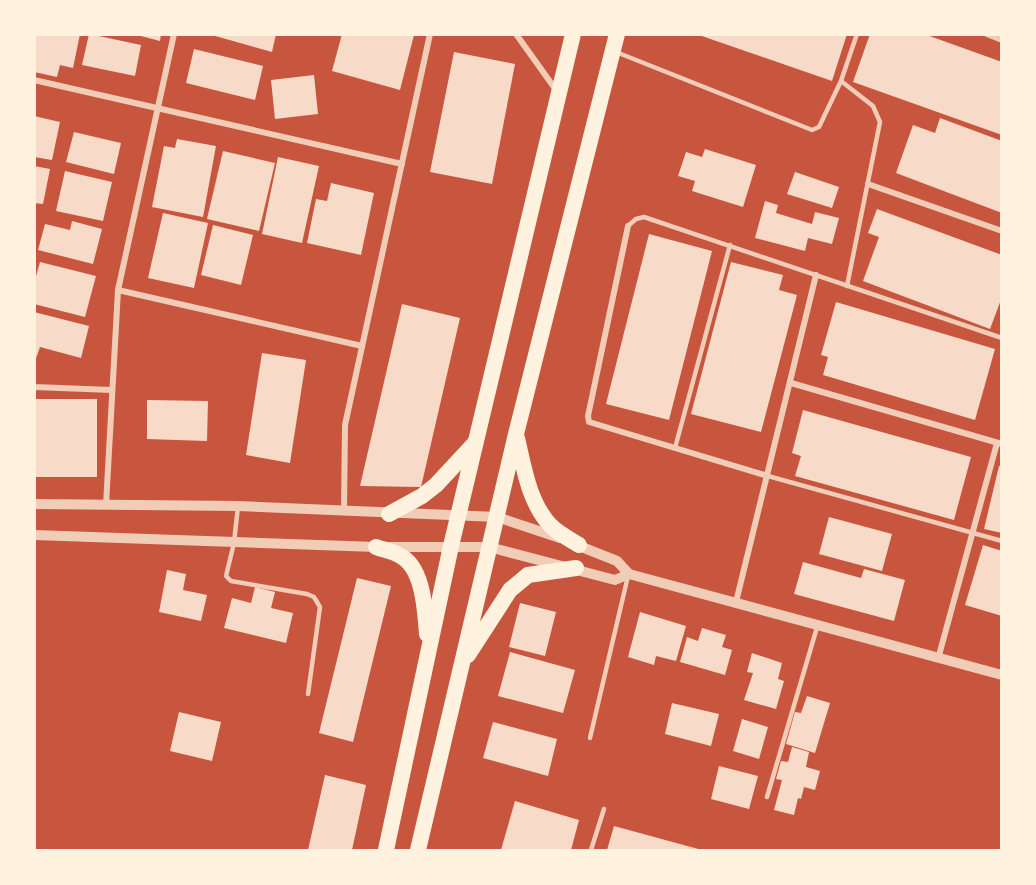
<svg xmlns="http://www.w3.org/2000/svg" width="1036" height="885" viewBox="0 0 1036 885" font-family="Mulish,sans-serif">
  <rect width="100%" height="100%" fill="#c8553d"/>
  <g fill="#f7dbc8">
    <path d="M34,34H80L73,68L60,65L57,77L34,72Z"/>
    <path d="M89,34L141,45L135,76L82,65Z"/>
    <path d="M133,34H161L160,41Z"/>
    <path d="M208,34H276L272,52Z"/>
    <path d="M342,34L414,35L400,90L332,71Z"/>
    <path d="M696,34H847L832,81Z"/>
    <path d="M870,34H924L1002,62V135L853,82Z"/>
    <path d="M194,49L263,66L255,100L186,83Z"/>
    <path d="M454,52L515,64L492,184L430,172Z"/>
    <path d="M314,75L318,114L275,119L271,80Z"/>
    <path d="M34,116L60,122L52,160L34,157Z"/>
    <path d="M940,118L1002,141V213L896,173L913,125L935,133Z"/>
    <path d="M74,132L121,143L114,174L66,162Z"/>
    <path d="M177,139L216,146L203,217L152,207L164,146L175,148Z"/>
    <path d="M705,149L756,165L743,207L692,191L695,181L678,176L686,152L702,157Z"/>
    <path d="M223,151L275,163L259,231L207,219Z"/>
    <path d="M278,157L319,166L302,243L262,234Z"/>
    <path d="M34,166L50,169L43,204L34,203Z"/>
    <path d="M65,171L112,182L103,221L56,211Z"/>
    <path d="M795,172L839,187L832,208L787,194Z"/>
    <path d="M331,183L374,193L361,255L307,243L316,199L327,201Z"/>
    <path d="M765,201L778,205L776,213L812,224L815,212L839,218L832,244L808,238L805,251L755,238Z"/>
    <path d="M877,209L1002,255V297L990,329L863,281L879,237L868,233Z"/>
    <path d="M163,213L208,223L194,288L148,278Z"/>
    <path d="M72,221L102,229L93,264L38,250L45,224L70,230Z"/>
    <path d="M213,225L253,235L241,285L201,275Z"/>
    <path d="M649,234L712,251L669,420L606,404Z"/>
    <path d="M40,262L96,276L85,317L34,304V283Z"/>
    <path d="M731,262L783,275L779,290L797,295L761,432L691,414Z"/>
    <path d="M836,302L995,349L975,420L823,375L828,357L821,355Z"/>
    <path d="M402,304L460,318L421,487L360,486Z"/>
    <path d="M34,312L89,326L81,358L40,347L34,364Z"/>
    <path d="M262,353L306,360L290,463L246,455Z"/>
    <rect x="34" y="399" width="63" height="78"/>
    <path d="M147,400L208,401L207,441L147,439Z"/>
    <path d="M803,410L971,457L954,520L795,476L801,456L792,453Z"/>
    <path d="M999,466H1002V533L984,529Z"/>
    <path d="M829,517L892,534L882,571L819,554Z"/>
    <path d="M983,545L1002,551V616L965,605Z"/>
    <path d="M803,562L861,578L864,569L905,580L894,621L794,594Z"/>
    <path d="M167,570L186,574L183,590L207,595L201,621L159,612Z"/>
    <path d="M357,578L391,586L353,742L319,733Z"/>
    <path d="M255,587L275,592L271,608L293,613L286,643L224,628L232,598L251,603Z"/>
    <path d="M520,603L556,612L545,656L509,647Z"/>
    <path d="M640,612L686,626L676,661L656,656L654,665L628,657Z"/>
    <path d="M702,628L726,635L722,647L732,650L725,675L680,662L687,637L698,641Z"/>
    <path d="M510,652L575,670L563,713L498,696Z"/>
    <path d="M752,653L782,663L778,679L784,681L776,709L744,700L753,673L747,672Z"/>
    <path d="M807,696L830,703L815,753L786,744L795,712L801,713Z"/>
    <path d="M672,703L719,714L711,746L665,734Z"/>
    <path d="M179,712L221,722L212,761L170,751Z"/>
    <path d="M742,719L768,727L759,759L733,751Z"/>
    <path d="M493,722L557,739L548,776L483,758Z"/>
    <path d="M792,747L809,752L806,767L820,771L815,790L804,787L801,799L798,798L794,815L774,810L782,780L776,779L781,761L788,762Z"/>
    <path d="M719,766L758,776L749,809L711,799Z"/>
    <path d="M325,775L366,785L352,850H308Z"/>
    <path d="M515,801L579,820L571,850H501Z"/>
    <path d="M614,826L702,850H607Z"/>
  </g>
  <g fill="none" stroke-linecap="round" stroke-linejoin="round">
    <g stroke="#f1ccb7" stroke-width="4.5">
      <path d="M616,52L812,130L819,127L841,81"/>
      <path d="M628,226L636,219L644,217L1002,338"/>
      <path d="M847,286L880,122L873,106L841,81L857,34"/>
      <path d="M675,448L730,245"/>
      <path d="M768,476L1002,541"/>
      <path d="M238,506L234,543L226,576L231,581L307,594L314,597L320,607L308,694"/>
      <path d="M590,738L628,576"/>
      <path d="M767,797L818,624"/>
      <path d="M591,850L604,809"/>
    </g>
    <g stroke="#f1ccb7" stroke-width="6">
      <path d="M516,34L556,90"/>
      <path d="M987,34L1002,40"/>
      <path d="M34,80L402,164"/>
      <path d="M868,184L1002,231"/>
      <path d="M628,226L588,416L589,422L768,476"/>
      <path d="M118,290L362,346"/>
      <path d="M791,383L1002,444"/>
      <path d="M34,387L112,390"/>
      <path d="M106,505L118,290L174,34"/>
      <path d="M344,511L345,425L430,34"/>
      <path d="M736,602L816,275"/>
      <path d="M938,659L997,443"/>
    </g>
    <g stroke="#f1ccb7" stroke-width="10">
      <path d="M34,504L238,506L497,517L560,538"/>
      <path d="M34,535L376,547H489L615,580L629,574"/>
      <path d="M574,544L617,561L629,574L1002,675"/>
    </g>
    <g stroke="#fff3e0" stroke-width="16">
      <path d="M517,438C524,468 529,503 551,526C559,534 570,539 579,545"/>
      <path d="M389,514L422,496L436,485L475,443"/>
      <path d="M376,547C384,550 392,551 399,555C424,567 425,611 427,634"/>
      <path d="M468,655L510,590L528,575L576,568"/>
      <path d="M386,850L451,546L573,34"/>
      <path d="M418,850L516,434L617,34"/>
    </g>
  </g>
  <rect width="1036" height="885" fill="none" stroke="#fff3e0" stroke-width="72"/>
</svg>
